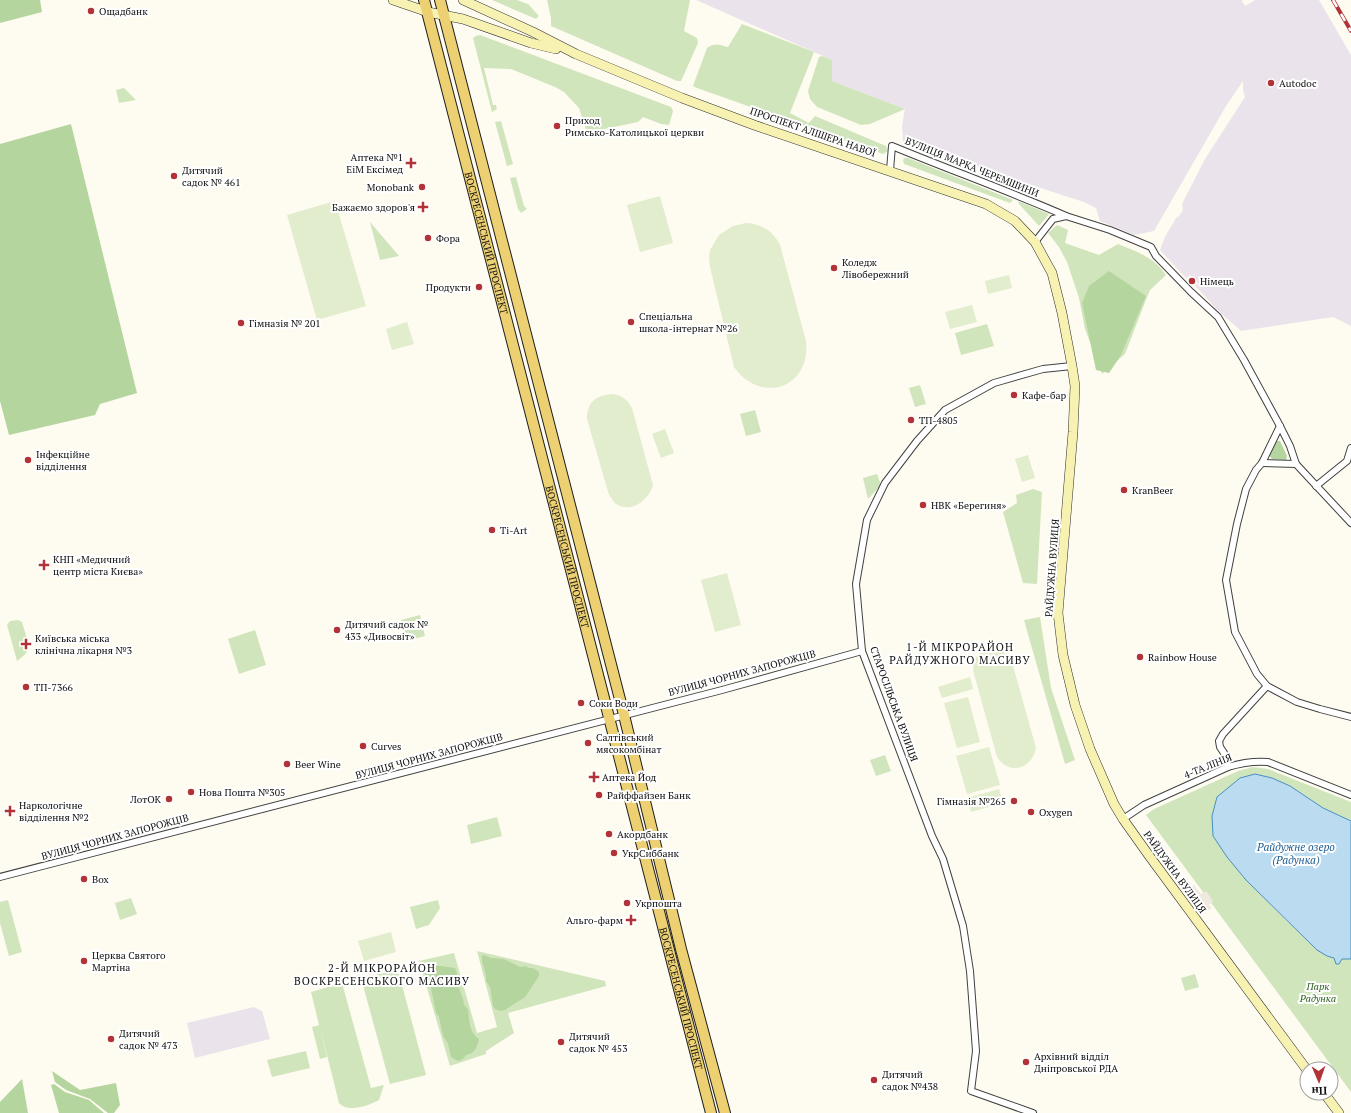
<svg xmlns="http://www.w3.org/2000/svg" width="1351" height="1113" viewBox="0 0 1351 1113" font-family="'PT Serif',serif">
  <rect width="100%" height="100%" fill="#fefbf0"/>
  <g fill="#ebe3ec">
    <path d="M696,0H1243L1242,1L1245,6L1255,0H1319L1351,55V326L1333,317L1241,331L1216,309L1203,294L1195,286L1198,283L1190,275L1186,278L1160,250L1165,237L1176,218L1179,216L1183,210L1182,204L1205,159L1245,97L1243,90V81L1226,106L1154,231L1134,235L1100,221L1096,208L1084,202L963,163L903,141L902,126L905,109L832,81V60Z"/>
    <path d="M254,1007L262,1011L270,1039L195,1058L187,1023Z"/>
  </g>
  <g fill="#d1e5bd">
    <path d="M492,0H517L528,4L538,15V17L536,19Z"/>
    <path d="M547,0H690L684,31L697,38L698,43L681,81H677L551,26V18Z"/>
    <path d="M742,24L814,52L790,113L809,123L815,116L886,146L888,151L883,154L697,88L693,86L707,48C715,42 720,45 728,47Z"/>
    <path d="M480,35L671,107L673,111L669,125L661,124L643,117L638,122L590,132L586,129L579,108L564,92L555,87L511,69L484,68L493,105H496L497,109L492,112L473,38L476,36Z"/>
    <path d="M822,56L832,60V81L905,109L870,124L861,125L817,107L810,99L808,91L819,57Z"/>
    <path d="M124,88L136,100L119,103L116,90Z"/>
    <path d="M501,121L513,164L507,166L495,122Z"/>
    <path d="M904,158H908L1013,200L1010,203L904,164L903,160Z"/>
    <path d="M516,177L524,206L527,209L521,213L518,209L510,178Z"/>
    <path d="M1018,201L1049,214L1039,226L1019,204Z"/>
    <path d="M370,222L399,256L380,260Z"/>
    <path d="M1057,225L1068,230L1065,243L1099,255L1118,244C1136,251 1155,258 1166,275L1150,290L1147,297L1125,354L1102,374L1085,329L1079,298L1067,262L1059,247L1048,233Z"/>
    <path d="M987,324L994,346L961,355L955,333Z"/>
    <path d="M920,385L926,404L915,407L909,388Z"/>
    <path d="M755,410L761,432L746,436L740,414Z"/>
    <path d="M877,474L881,485L868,499L863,478Z"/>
    <path d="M1033,489L1042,492L1037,584L1023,583L1003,512L1017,503L1016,495Z"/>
    <path d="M420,615L425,636L406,641L401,620Z"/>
    <path d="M1040,617L1051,688L1075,760L1065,764L1024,620Z"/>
    <path d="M18,620L22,622C24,630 30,644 27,651C25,656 20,658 17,661L7,625L10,621Z"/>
    <path d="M255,630L266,665L239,674L228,639Z"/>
    <path d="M885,755L891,771L876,776L870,760Z"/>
    <path d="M1253,767L1268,769L1351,802V821L1323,808L1290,786L1272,778L1217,797L1212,817L1213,836L1227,857L1246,880L1286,920L1327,956L1342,959H1351V1092L1146,815L1154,809L1238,771Z"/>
    <path d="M497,817L502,836L471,844L467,825Z"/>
    <path d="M131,898L137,914L120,920L115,903Z"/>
    <path d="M8,900L22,952L9,956L0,923V902Z"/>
    <path d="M438,900L440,908L429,925L416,929L410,907Z"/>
    <path d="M477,951L605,981L606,986L508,1013L514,1033L486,1051V1054L450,1066L419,961L454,953L477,1033L497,1027Z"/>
    <path d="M398,970L426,1075L390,1084L361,978Z"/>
    <path d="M1195,974L1199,987L1185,991L1181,978Z"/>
    <path d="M342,983L371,1088L384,1085L379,1100C368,1106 348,1113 339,1103L320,1027L327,1057L320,1059L312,1027L319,1025L311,992Z"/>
    <path d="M306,1051L310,1068L272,1077L267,1060Z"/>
  </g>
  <g fill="#b5d59e">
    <path d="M0,0H40L42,12L0,23Z"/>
    <path d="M71,124L137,393L100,404L95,415L9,435L0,401V144Z"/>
    <path d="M1109,271L1146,296L1121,355L1109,373L1096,370L1082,303L1089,286Z"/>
    <path d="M1275,441H1280L1287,456L1286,460L1272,459L1269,455Z"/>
    <path d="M484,955L491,958L504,959L520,967L526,966L528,968H533L539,972V976L525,997L505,1010L500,1011L495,1009L493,1006L490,987L486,981V976L482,961V956Z"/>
    <path d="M426,964L455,968C459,975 456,977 458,983C459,991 464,998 464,1005L468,1009C469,1017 469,1028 474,1034C475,1036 477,1037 479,1039C477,1047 475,1054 466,1055L463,1059L458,1061L451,1057L448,1044L443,1036L439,1017L436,1013L431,988L424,972V966Z"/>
    <path d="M52,1071L80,1090L116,1083L120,1105L114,1113H108L90,1099L66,1090L55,1082Z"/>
    <path d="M22,1079L28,1113H0V1102Z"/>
    <path d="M54,1084L65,1092L89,1100L104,1113H59L51,1085Z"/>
  </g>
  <g fill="#e2edce">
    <path d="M660,196L673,243L640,252L627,205Z"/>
    <path d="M335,201L366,306L317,320L287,215Z"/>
    <path d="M746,223C762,224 773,231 780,245L806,341C811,388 761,405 734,367L710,267L709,258L710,250L719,235L733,226Z"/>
    <path d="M1009,275L1012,288L988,294L985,281Z"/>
    <path d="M972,305L977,322L950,329L945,312Z"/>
    <path d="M407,322L414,344L392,350L386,329Z"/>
    <path d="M613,394C623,396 627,399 632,408L653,485C649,500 630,515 615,503C613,501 611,497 609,495L587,419C587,402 596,395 613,394Z"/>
    <path d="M665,429L674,453L661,458L652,434Z"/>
    <path d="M1028,455L1035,478L1022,482L1015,459Z"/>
    <path d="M727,573L741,625L715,632L701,580Z"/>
    <path d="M991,649C1002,649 1007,653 1012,662L1036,748C1032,769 1009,776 997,757L974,674C971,660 976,652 991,649Z"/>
    <path d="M970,677L973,689L942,698L938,687Z"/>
    <path d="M968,697L980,742L957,748L944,703Z"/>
    <path d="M989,747L1000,785L967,794L956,756Z"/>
    <path d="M999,789L1003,803L971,812L967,798Z"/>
    <path d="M391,932L396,952L364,961L358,941Z"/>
  </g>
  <path fill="#eeeadf" d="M1194,885L1201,894L1206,891L1213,901L1209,905L1212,908L1203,914L1186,891Z"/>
  <path fill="#badbf0" stroke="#478fc1" d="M1255,774L1272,778L1290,786L1323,808L1351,821V959H1342L1339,964H1336L1334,958L1327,956L1317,950L1246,880L1227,857L1213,836L1212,816L1217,797L1240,778Z"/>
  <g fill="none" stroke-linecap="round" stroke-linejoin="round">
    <g stroke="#414141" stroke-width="8">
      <g id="street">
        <path d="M890,170L892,146C950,170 1009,191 1066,216"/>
        <path d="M1035,242L1053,219L1066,216L1110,230L1151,247L1156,256L1191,292L1218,317L1244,360L1280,426L1290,446L1296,464L1351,523"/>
        <path d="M1280,426L1262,463L1256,470L1246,489L1237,524L1226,580L1235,632L1257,674L1267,686L1297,702L1320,709L1351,717"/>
        <path d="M1262,463L1296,464"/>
        <path d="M1316,486L1347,461L1351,448"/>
        <path d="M1228,767L1224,753L1220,747L1219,741L1223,734L1267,686"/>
        <path d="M1123,819L1144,805L1228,767C1241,763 1254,761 1268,762L1351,795"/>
        <path d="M0,877L722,690L862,651"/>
        <path d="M1033,1113L971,1091L976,1051L970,971L963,926L943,859L932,836L862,651L856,584L867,520L885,483L917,441L945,410L994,383L1043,369L1072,366"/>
      </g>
    </g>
    <g stroke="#303030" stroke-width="10">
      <g id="secondary">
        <path d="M393,0L428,12L463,19L531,43L556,49"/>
        <path d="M463,0L533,32L576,54L682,98L754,125L986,204L1015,221L1035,242L1052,273L1062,313L1072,366L1075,386L1073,432L1058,613L1063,655L1075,705L1090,749L1114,804L1123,819L1150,857L1307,1070"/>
        <path d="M1324,1093L1339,1113"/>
      </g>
    </g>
    <g stroke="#1f1f1f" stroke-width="12">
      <g id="primary">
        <path id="s1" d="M424,0L711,1113"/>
        <path d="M440,0L623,711L681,949L725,1113"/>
      </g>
    </g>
    <use href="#street" stroke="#fff" stroke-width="6"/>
    <use href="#secondary" stroke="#f7f1b2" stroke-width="9"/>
    <use href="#primary" stroke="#ecd072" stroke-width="10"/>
    <g stroke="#b13337" stroke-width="4">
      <path id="rail" d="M1333,0L1351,31"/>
    </g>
    <use href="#rail" stroke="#fff" stroke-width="2.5" stroke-dasharray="8" stroke-linecap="butt"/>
  </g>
  <g fill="#b13337" stroke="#fff" stroke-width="1.5">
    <circle cx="91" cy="11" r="4"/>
    <circle cx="1271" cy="83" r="4"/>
    <circle cx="557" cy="126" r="4"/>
    <path d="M409 157h4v4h4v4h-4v4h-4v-4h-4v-4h4z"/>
    <circle cx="174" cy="176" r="4"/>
    <circle cx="422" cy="187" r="4"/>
    <path d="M421 201h4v4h4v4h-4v4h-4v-4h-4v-4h4z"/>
    <circle cx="428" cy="238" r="4"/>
    <circle cx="834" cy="268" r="4"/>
    <circle cx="1192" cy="281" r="4"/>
    <circle cx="479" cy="287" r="4"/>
    <circle cx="631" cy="322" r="4"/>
    <circle cx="241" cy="323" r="4"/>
    <circle cx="1014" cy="395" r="4"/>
    <circle cx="911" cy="420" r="4"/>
    <circle cx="28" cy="460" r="4"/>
    <circle cx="1124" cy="490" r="4"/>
    <circle cx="923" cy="505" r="4"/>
    <circle cx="492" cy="530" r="4"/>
    <path d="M42 559h4v4h4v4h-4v4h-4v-4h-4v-4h4z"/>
    <circle cx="337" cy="630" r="4"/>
    <path d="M24 638h4v4h4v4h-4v4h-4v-4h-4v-4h4z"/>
    <circle cx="1140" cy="657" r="4"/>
    <circle cx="26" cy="687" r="4"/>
    <circle cx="581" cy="703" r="4"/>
    <circle cx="588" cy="743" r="4"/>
    <circle cx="363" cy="746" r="4"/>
    <circle cx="287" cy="764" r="4"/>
    <path d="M592 771h4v4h4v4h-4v4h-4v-4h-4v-4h4z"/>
    <circle cx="191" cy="792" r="4"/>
    <circle cx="599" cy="795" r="4"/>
    <circle cx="169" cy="799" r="4"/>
    <circle cx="1014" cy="801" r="4"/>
    <path d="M8 805h4v4h4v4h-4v4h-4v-4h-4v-4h4z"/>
    <circle cx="1031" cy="812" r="4"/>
    <circle cx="609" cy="834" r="4"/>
    <circle cx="614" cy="853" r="4"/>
    <circle cx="84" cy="879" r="4"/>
    <circle cx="627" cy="903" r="4"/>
    <path d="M629 914h4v4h4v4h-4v4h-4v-4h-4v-4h4z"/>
    <circle cx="84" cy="961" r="4"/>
    <circle cx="111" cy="1039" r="4"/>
    <circle cx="561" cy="1042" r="4"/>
    <circle cx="1026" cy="1062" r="4"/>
    <circle cx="874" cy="1080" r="4"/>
  </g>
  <g text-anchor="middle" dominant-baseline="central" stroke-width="4" stroke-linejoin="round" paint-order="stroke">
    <g font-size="10" fill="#0e0e0e" stroke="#fff" text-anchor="start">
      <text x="99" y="11">Ощадбанк</text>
      <text x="1279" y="83">Autodoc</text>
      <text x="565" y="120">Приход<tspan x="565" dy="12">Римсько-Католицької церкви</tspan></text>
      <text x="403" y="157" text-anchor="end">Аптека №1<tspan x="403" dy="12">EiM Ексімед</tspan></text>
      <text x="182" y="170">Дитячий<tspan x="182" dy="12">садок № 461</tspan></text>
      <text x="414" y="187" text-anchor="end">Monobank</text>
      <text x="415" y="207" text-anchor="end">Бажаємо здоров'я</text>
      <text x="436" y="238">Фора</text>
      <text x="842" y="262">Коледж<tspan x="842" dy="12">Лівобережний</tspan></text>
      <text x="1200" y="281">Німець</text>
      <text x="471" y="287" text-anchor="end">Продукти</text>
      <text x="639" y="316">Спеціальна<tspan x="639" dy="12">школа-інтернат №26</tspan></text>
      <text x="249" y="323">Гімназія № 201</text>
      <text x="1022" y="395">Кафе-бар</text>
      <text x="919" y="420">ТП-4805</text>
      <text x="36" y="454">Інфекційне<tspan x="36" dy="12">відділення</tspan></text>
      <text x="1132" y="490">KranBeer</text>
      <text x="931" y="505">НВК «Берегиня»</text>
      <text x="500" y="530">Ti-Art</text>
      <text x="53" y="559">КНП «Медичний<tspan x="53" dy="12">центр міста Києва»</tspan></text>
      <text x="345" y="624">Дитячий садок №<tspan x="345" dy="12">433 «Дивосвіт»</tspan></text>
      <text x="35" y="638">Київська міська<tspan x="35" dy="12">клінічна лікарня №3</tspan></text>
      <text x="1148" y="657">Rainbow House</text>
      <text x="34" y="687">ТП-7366</text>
      <text x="589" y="703">Соки Води</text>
      <text x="596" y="737">Салтівський<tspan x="596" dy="12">мясокомбінат</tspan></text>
      <text x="371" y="746">Curves</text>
      <text x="295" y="764">Beer Wine</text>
      <text x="602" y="777">Аптека Йод</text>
      <text x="199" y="792">Нова Пошта №305</text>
      <text x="607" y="795">Райффайзен Банк</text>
      <text x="161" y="799" text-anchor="end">ЛотОК</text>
      <text x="1006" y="801" text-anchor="end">Гімназія №265</text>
      <text x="19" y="805">Наркологічне<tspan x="19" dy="12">відділення №2</tspan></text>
      <text x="1039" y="812">Oxygen</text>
      <text x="617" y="834">Акордбанк</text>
      <text x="622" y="853">УкрСиббанк</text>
      <text x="92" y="879">Box</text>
      <text x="635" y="903">Укрпошта</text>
      <text x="623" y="920" text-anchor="end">Альго-фарм</text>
      <text x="92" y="955">Церква Святого<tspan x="92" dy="12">Мартіна</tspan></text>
      <text x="119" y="1033">Дитячий<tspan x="119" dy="12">садок № 473</tspan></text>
      <text x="569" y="1036">Дитячий<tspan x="569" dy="12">садок № 453</tspan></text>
      <text x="1034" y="1056">Архівний відділ<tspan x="1034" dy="12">Дніпровської РДА</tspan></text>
      <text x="882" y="1074">Дитячий<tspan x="882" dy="12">садок №438</tspan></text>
    </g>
    <g font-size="10" fill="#0e0e0e" stroke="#fff">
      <text transform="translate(813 132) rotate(19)">ПРОСПЕКТ АЛІШЕРА НАВОЇ</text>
      <text transform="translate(972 167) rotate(22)">ВУЛИЦЯ МАРКА ЧЕРЕМШИНИ</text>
      <text stroke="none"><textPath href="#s1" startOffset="251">ВОСКРЕСЕНСЬКИЙ ПРОСПЕКТ</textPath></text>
      <text stroke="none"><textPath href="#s1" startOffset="575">ВОСКРЕСЕНСЬКИЙ ПРОСПЕКТ</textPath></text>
      <text transform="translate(1052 568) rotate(-86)">РАЙДУЖНА ВУЛИЦЯ</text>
      <text transform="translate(742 673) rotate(-15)">ВУЛИЦЯ ЧОРНИХ ЗАПОРОЖЦІВ</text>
      <text transform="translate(894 704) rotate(70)">СТАРОСІЛЬСЬКА ВУЛИЦЯ</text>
      <text transform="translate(429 756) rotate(-15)">ВУЛИЦЯ ЧОРНИХ ЗАПОРОЖЦІВ</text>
      <text transform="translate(1208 766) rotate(-22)">4-ТА ЛІНІЯ</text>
      <text transform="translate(115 837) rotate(-15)">ВУЛИЦЯ ЧОРНИХ ЗАПОРОЖЦІВ</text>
      <text transform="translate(1175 872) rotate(54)">РАЙДУЖНА ВУЛИЦЯ</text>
      <text stroke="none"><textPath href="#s1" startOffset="1031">ВОСКРЕСЕНСЬКИЙ ПРОСПЕКТ</textPath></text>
    </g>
    <g font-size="10" font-style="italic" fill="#306024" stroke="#fff">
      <text x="1318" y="986">Парк<tspan x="1318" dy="12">Радунка</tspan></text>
    </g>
    <g font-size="11" letter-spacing="1" fill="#0e0e0e" stroke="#fff">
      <text x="960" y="647">1-Й МІКРОРАЙОН<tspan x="960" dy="13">РАЙДУЖНОГО МАСИВУ</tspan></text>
      <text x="382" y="968">2-Й МІКРОРАЙОН<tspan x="382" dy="13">ВОСКРЕСЕНСЬКОГО МАСИВУ</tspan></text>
    </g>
    <g font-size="11" font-style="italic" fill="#236194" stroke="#fff">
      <text x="1296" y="847">Райдужне озеро<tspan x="1296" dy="13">(Радунка)</tspan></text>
    </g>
  </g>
  <g transform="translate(1319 1081) rotate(178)"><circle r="19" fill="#ffffff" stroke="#9f9f9f"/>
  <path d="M0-3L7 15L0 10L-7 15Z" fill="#b13337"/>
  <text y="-6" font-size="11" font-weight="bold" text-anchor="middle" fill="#0e0e0e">Пн</text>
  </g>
</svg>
